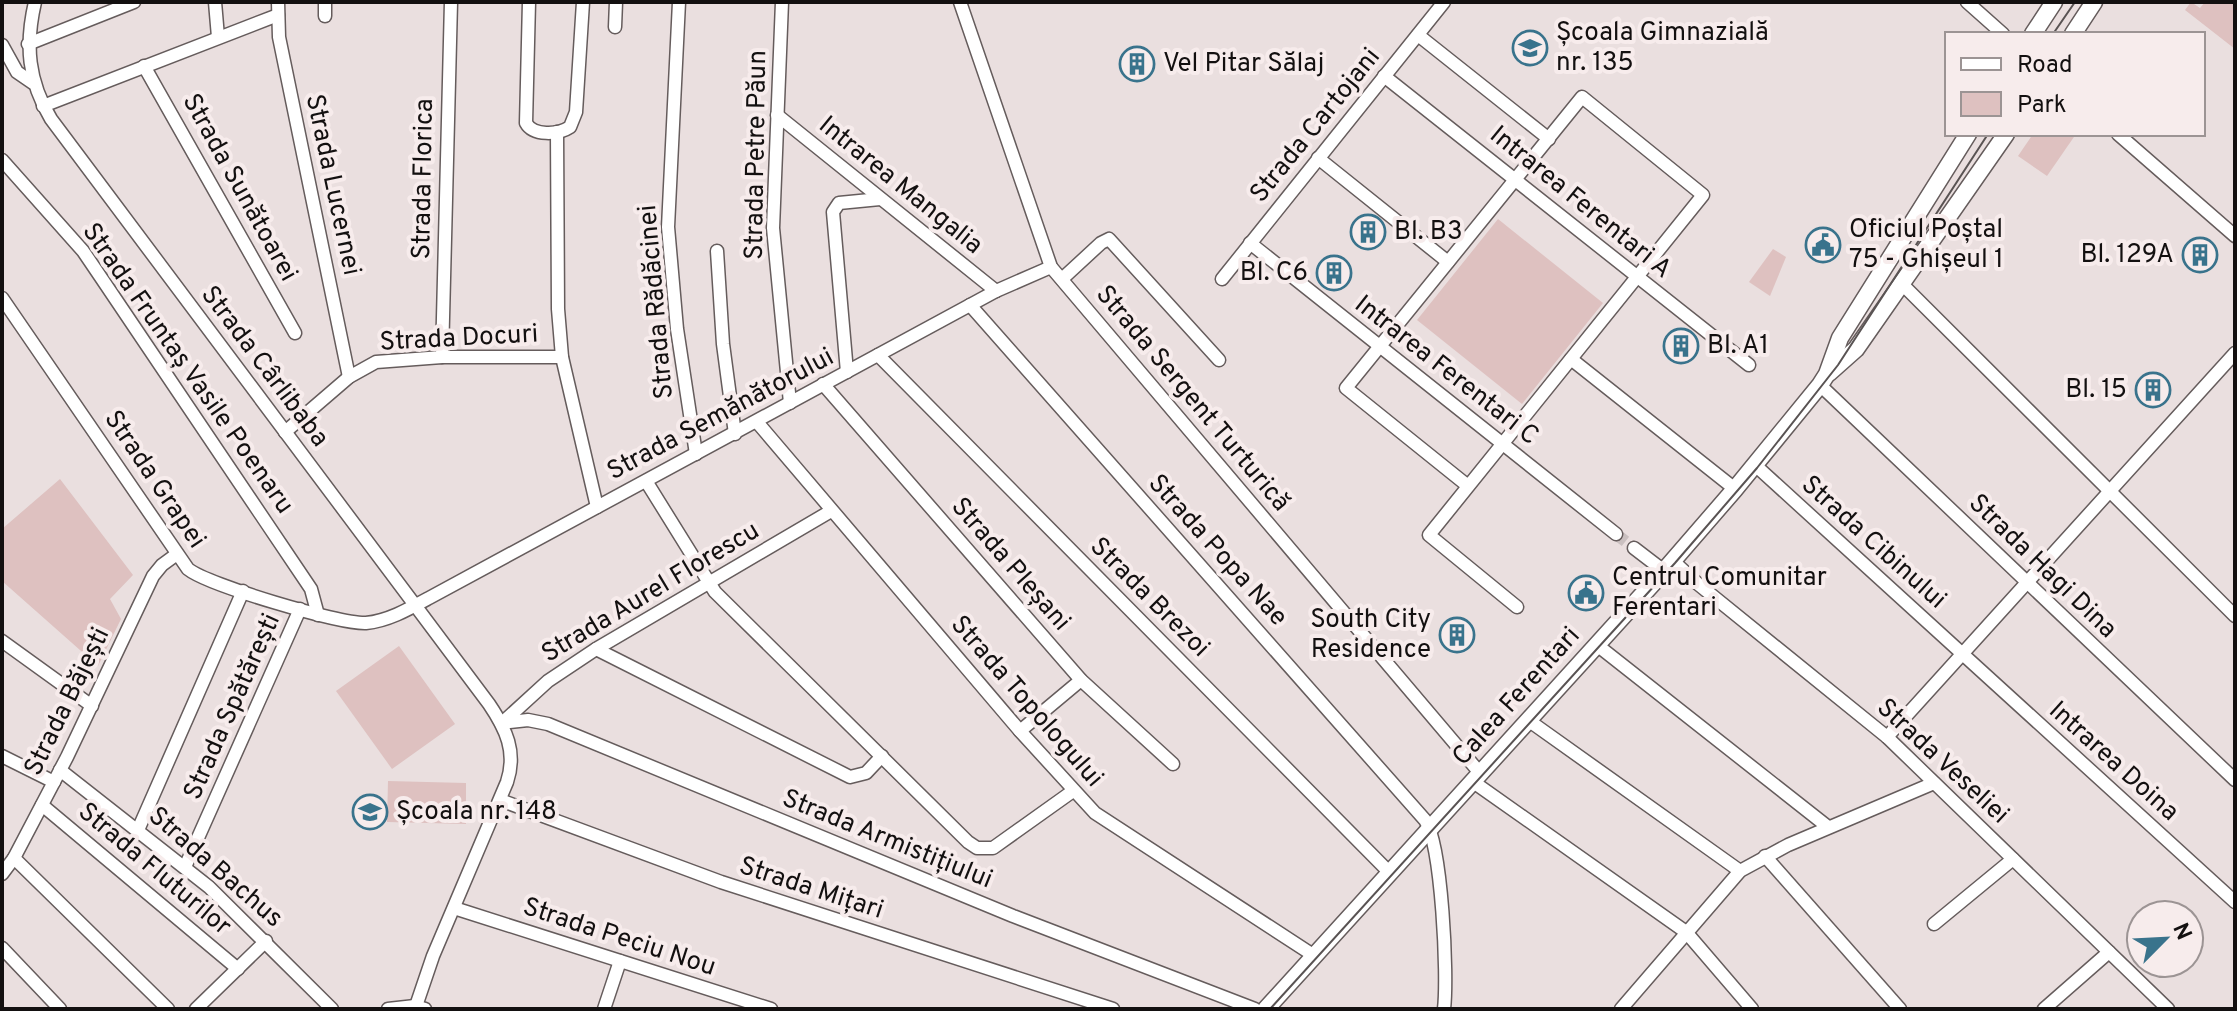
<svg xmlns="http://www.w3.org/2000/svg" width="2237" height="1011" viewBox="0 0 2237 1011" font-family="Overpass,sans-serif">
  <rect width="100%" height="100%" fill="#eadfdf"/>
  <g fill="#dec1c0">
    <path d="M2191,2L2200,8L2205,2H2235V49L2185,10Z"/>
    <path d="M2033,134H2076L2047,176L2018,156Z"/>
    <path d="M1498,219L1603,303L1522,404L1417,320Z"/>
    <path d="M1773,249L1786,257L1770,296L1749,282Z"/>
    <path d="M60,479L133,575L110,599L121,619L98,666L2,581V529Z"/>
    <path d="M399,646L455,724L392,769L336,691Z"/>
    <path d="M388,781L466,783V824L387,822Z"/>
  </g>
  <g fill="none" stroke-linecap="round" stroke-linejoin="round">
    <path stroke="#cac0c0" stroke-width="12" stroke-dasharray="12 6" stroke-linecap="butt" d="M1616,534L1634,548"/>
    <g stroke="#655c5c" stroke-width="15">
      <g id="minor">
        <path d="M35,2C25,45 28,81 51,119L489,704C506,729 517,752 507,782L433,956L415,1009"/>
        <path d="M215,2L218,37"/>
        <path d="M278,2L279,37L349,377"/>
        <path d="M529,2L526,123C533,136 558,135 570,127L576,112L583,2"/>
        <path d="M679,2L668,227L677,329L696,454"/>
        <path d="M782,2L773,228L790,403"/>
        <path d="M960,2L1051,267L1480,773"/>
        <path d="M1967,2L2003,34"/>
        <path d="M325,16V2"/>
        <path d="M615,27L616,2"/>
        <path d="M1418,35L1549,139"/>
        <path d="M28,44L134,2"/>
        <path d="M2,45L17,72L33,83"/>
        <path d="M144,66L295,333"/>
        <path d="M1384,76L1749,365"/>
        <path d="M43,106L278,15"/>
        <path d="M777,115L996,291"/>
        <path d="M557,132L558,309L562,357L597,507"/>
        <path d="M2118,134L2235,236"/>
        <path d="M1318,158L1448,262"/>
        <path d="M2,160L83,251L102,279L311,589L318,615"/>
        <path d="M1250,243L1616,534"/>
        <path d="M717,251L723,344L735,434"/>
        <path d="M1062,279L1101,243L1109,239L1219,360"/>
        <path d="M1222,279L1444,2"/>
        <path d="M1903,285L2235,616"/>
        <path d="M2,298L188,569C208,585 339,624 366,623C388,621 409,609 429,598L996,291L1051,267"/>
        <path d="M970,305L1425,820C1442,845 1448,976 1444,1009"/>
        <path d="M878,355L1389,872"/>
        <path d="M442,357L451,2"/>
        <path d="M1571,359L1735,489"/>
        <path d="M847,372L833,212L839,203L880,199"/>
        <path d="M823,384L1081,680L1173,764"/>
        <path d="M1820,385L2235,780"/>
        <path d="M757,422L1020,731L1095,813L1313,955"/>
        <path d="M285,432L349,377L376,362L442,357H562"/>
        <path d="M1755,465L2235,902"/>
        <path d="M646,481L715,592L968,842L977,848H993L1073,791"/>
        <path d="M1468,486L1346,388L1582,97L1703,195L1429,535L1517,607"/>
        <path d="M1634,548L1664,571"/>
        <path d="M1673,561L1698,584L1887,737L2168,1009"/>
        <path d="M2,641L92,706"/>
        <path d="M1597,645L1828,827"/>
        <path d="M596,649L850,777L866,773L882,756"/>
        <path d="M1528,720L1740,871"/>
        <path d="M501,723L528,720L548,724L1013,916L1255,1009"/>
        <path d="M502,723L548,681L596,649L831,511"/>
        <path d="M1020,731L1081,680"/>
        <path d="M1887,737L2235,353"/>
        <path d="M2,756L54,782"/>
        <path d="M60,770L209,887L332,1009"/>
        <path d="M1472,781L1686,932L1752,1009"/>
        <path d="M500,800L721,882L1113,1009"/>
        <path d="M42,805L238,969"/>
        <path d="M138,830L243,591"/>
        <path d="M1765,856L1900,1009"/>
        <path d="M14,858L168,1009"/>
        <path d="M185,867L300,609"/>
        <path d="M2,874L14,858L67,757L153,576L162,565L177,554"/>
        <path d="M454,908L771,1009"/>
        <path d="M1934,924L2013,859"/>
        <path d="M2,948L60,1009"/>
        <path d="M196,1009L266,941"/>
        <path d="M388,1009L415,1006L425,1009"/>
        <path d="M604,1009L620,961"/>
        <path d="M1621,1009L1740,871L1788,845L1934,783"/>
        <path d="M2044,1009L2109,952"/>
      </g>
    </g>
    <g stroke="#655c5c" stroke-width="19">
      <g id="major">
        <path d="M2033,34L2054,2"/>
        <path d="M2073,34L2094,2"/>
        <path d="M1829,373L1856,349L2006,134"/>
        <path d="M1266,1009L1664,571L1735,489L1820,385L1827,374L1840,338L1968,134"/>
      </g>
    </g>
    <use href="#minor" stroke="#fff" stroke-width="12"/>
    <use href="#major" stroke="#fff" stroke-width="16"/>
    <g stroke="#595353" stroke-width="2">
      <path d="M2053,34L2075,2"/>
      <path d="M1270,1009L1675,563L1757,468L1838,365L1988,134"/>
    </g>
  </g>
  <defs>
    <g id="school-ring" transform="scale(1.8)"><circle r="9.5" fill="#f7ecec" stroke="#39738c" stroke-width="1.5"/><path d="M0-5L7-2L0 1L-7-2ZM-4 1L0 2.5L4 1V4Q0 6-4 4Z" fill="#39738c"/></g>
    <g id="building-ring" transform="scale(1.8)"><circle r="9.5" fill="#f7ecec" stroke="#39738c" stroke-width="1.5"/><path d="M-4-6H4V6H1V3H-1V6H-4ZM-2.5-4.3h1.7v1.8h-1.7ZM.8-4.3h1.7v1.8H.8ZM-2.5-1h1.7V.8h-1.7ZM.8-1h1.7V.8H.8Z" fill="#39738c"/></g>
    <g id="civic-ring" transform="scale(1.8)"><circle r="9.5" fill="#f7ecec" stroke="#39738c" stroke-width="1.5"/><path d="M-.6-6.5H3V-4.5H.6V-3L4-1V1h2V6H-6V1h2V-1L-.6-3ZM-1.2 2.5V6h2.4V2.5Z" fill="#39738c"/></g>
  </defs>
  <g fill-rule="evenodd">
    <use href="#school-ring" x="1530" y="48"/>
    <use href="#building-ring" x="1137" y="64"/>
    <use href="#building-ring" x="1368" y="232"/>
    <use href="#civic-ring" x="1823" y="245"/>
    <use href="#building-ring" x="2200" y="255"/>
    <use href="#building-ring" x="1334" y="273"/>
    <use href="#building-ring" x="1681" y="346"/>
    <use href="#building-ring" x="2153" y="390"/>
    <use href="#civic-ring" x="1586" y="593"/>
    <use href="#building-ring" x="1457" y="635"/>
    <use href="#school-ring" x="370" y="812"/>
  </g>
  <g text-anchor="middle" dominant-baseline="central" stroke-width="8" stroke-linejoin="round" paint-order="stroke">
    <g font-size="26" fill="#131010" stroke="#f7ecec" text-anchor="start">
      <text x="1556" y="33">Școala Gimnazială<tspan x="1556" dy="30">nr. 135</tspan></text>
      <text x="1163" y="64">Vel Pitar Sălaj</text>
      <text x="1849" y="230">Oficiul Poștal<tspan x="1849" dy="30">75 - Ghișeul 1</tspan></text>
      <text x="1394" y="232">Bl. B3</text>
      <text x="2174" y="255" text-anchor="end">Bl. 129A</text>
      <text x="1308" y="273" text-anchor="end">Bl. C6</text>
      <text x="1707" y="346">Bl. A1</text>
      <text x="2127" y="390" text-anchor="end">Bl. 15</text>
      <text x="1612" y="578">Centrul Comunitar<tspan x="1612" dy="30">Ferentari</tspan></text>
      <text x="1431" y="620" text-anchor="end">South City<tspan x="1431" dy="30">Residence</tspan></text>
      <text x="396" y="812">Școala nr. 148</text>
    </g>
    <g font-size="26" fill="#131010" stroke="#f7ecec">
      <text transform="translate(1316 126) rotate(-51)">Strada Cartojani</text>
      <text transform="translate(757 155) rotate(-89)">Strada Petre Păun</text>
      <text transform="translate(424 179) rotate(-89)">Strada Florica</text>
      <text transform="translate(332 185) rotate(78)">Strada Lucernei</text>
      <text transform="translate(900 186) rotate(39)">Intrarea Mangalia</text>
      <text transform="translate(239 188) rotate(61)">Strada Sunătoarei</text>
      <text transform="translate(1580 203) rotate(39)">Intrarea Ferentari A</text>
      <text transform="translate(657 302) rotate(-95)">Strada Rădăcinei</text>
      <text transform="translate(459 339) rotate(-3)">Strada Docuri</text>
      <text transform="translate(264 367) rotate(53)">Strada Cârlibaba</text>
      <text transform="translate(187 369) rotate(55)">Strada Fruntaș Vasile Poenaru</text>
      <text transform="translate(1446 371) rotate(38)">Intrarea Ferentari C</text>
      <text transform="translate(1192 399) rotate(50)">Strada Sergent Turturică</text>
      <text transform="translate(721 415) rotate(-28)">Strada Semănătorului</text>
      <text transform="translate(154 480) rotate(56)">Strada Grapei</text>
      <text transform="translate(1873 543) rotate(42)">Strada Cibinului</text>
      <text transform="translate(1217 551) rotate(48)">Strada Popa Nae</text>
      <text transform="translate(1010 565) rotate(49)">Strada Pleșani</text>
      <text transform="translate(2042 567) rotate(44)">Strada Hagi Dina</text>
      <text transform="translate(651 593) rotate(-31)">Strada Aurel Florescu</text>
      <text transform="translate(1149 598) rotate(45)">Strada Brezoi</text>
      <text transform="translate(1517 697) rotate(-48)">Calea Ferentari</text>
      <text transform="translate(68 702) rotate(-64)">Strada Băjești</text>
      <text transform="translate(1026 702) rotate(49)">Strada Topologului</text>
      <text transform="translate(233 707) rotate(-66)">Strada Spătărești</text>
      <text transform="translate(1942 762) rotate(43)">Strada Veseliei</text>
      <text transform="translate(2113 762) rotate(42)">Intrarea Doina</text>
      <text transform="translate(887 840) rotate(22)">Strada Armistițiului</text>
      <text transform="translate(215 868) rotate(41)">Strada Bachus</text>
      <text transform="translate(154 870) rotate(40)">Strada Fluturilor</text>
      <text transform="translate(811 889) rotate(18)">Strada Mițari</text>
      <text transform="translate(619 938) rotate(18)">Strada Peciu Nou</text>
    </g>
  </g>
  <rect width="2237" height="1011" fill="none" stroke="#131010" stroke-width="8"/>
  <rect x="1945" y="32" width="260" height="104" fill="#f7ecec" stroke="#9c9494" stroke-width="2"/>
  <rect x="1961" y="58" width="40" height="12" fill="#ffffff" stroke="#9c9494" stroke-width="2"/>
  <text x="2017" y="72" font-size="24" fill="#131010">Road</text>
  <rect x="1961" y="92" width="40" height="24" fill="#dec1c0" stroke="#9c9494" stroke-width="2"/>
  <text x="2017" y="112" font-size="24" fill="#131010">Park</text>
  <g transform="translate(2165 939) rotate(66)"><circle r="38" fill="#f7ecec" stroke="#9c9494" stroke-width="2"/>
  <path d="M0-6L14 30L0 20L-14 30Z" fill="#39738c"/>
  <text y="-12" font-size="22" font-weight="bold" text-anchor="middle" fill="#131010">N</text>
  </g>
</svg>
